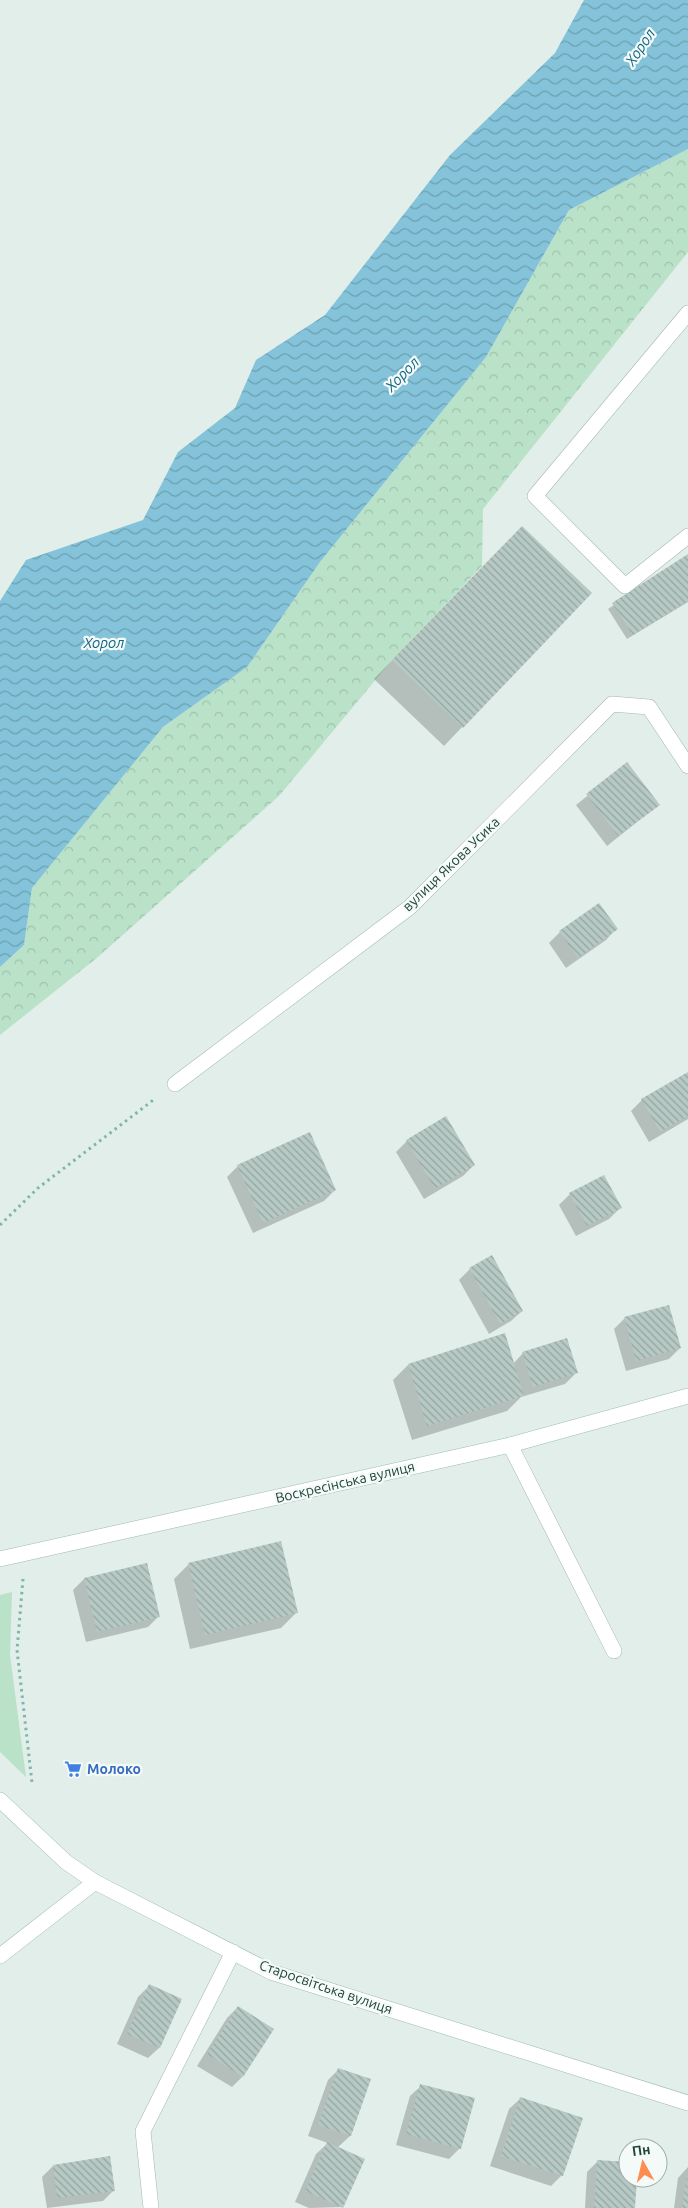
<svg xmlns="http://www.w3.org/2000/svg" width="688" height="2208" viewBox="0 0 688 2208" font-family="Ubuntu,sans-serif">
  <defs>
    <pattern id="forest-crowns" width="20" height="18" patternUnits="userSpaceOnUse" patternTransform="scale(1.25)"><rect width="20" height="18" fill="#b9e2c8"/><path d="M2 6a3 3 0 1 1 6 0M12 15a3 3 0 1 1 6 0" fill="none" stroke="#9fc3ad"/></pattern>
    <pattern id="water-waves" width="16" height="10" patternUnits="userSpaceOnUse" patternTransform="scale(1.25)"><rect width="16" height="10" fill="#84c3d9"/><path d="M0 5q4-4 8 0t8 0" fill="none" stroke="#6ca0b1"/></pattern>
    <pattern id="building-back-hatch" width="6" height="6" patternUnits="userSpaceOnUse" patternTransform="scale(1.25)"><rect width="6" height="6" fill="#b7c9c4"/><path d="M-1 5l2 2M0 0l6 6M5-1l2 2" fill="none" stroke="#94a5a0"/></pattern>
  </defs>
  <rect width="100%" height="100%" fill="#e2eeea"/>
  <path fill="#b9e2c8" d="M12,1592L10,1655L26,1777L0,1752V1595Z"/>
  <path fill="url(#forest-crowns)" d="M688,149V252L483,509L482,566L392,660L279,796L98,957L0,1035V967L24,945L32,888L163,727L247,667L320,562L486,357L569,210Z"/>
  <path fill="url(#water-waves)" d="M584,0H688V149L569,210L486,357L320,562L247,667L163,727L32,888L24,945L0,967V601L26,560L143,520L178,452L235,408L256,360L325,315L450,155L555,53Z"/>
  <g fill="#0003">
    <path d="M503,546L590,593L444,746L374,679Z"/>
    <path d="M688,556V602L627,639L608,609Z"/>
    <path d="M627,764L658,805L607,846L576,805Z"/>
    <path d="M599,904L616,929L606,940L566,968L549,943L560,932Z"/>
    <path d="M688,1074V1119L649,1142L631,1111L642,1100Z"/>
    <path d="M407,1141L474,1165L463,1176L424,1199L396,1152Z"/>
    <path d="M238,1166L335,1190L324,1201L253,1233L227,1177Z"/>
    <path d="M570,1194L620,1208L609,1219L576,1236L559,1205Z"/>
    <path d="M470,1269L522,1311L511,1321L489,1334L459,1280Z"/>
    <path d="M625,1318L680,1348L669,1359L626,1371L614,1329Z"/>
    <path d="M523,1353L576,1373L565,1384L521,1397L507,1411L412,1440L393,1380L408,1365L513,1364Z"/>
    <path d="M147,1564L159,1616L148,1627L86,1642L73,1590L84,1579Z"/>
    <path d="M189,1564L296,1613L281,1628L190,1649L174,1579Z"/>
    <path d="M149,1986L180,2000L159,2048L148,2058L117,2044L138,1997Z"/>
    <path d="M238,2007L242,2077L232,2087L197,2066L227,2018Z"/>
    <path d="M339,2069L370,2080L350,2136L337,2148L342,2207L309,2208L295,2202L316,2154L328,2143L308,2136L328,2080Z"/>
    <path d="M421,2086L460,2148L449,2159L396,2145L410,2096Z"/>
    <path d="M520,2099L562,2175L551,2186L490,2166L509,2109Z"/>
    <path d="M598,2161L628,2163V2178H635L633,2208H585L587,2172Z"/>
    <path d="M53,2166L114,2190L103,2201L47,2208L42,2177Z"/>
    <path d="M688,2167V2208H674L678,2178Z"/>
  </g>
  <g fill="url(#building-back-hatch)">
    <path d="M522,526L592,593L463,728L392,660Z"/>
    <path d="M688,554V601L633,635L612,603Z"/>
    <path d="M627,762L660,805L618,836L586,794Z"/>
    <path d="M599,903L618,929L578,958L559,931Z"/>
    <path d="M688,1072V1116L660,1132L641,1099Z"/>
    <path d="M446,1116L475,1165L435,1189L406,1140Z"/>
    <path d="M310,1132L336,1190L263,1223L237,1165Z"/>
    <path d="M604,1175L622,1208L587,1226L569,1193Z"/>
    <path d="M492,1255L523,1311L500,1324L469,1268Z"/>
    <path d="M669,1305L681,1348L636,1361L624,1317Z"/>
    <path d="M505,1333L524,1396L427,1426L408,1364Z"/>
    <path d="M567,1338L578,1373L533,1387L522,1352Z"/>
    <path d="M281,1541L298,1613L205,1635L188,1563Z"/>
    <path d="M147,1563L160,1617L97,1632L84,1578Z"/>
    <path d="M149,1984L182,1999L160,2048L127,2034Z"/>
    <path d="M238,2006L274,2029L243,2077L207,2054Z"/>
    <path d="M338,2068L371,2079L351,2136L318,2125Z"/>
    <path d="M420,2084L475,2098L461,2149L406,2134Z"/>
    <path d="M520,2097L583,2118L563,2176L501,2156Z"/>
    <path d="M327,2142L365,2159L343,2208L305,2191Z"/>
    <path d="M110,2156L115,2191L57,2198L53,2165Z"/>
    <path d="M597,2160L628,2162V2178H637L635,2208H594Z"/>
    <path d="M687,2174L688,2208H682Z"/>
  </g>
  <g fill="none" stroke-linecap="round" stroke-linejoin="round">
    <g stroke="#a4b7b2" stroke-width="16">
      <g id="lane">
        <path d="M688,313L535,496L625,586L688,536"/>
        <path d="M510,1445L614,1651"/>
        <path d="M151,2208L143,2131L233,1952"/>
      </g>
    </g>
    <g stroke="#a4b7b2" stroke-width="16">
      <path id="street" d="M175,1084L410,907L612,704L649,707L688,766"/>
    </g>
    <g stroke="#9fbbb4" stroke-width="16">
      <g id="secondary">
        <path d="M0,1559L510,1445L688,1396"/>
        <path d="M0,1800L66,1862L95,1882L271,1972L688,2103"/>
        <path d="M0,1956L95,1882"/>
      </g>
    </g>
    <g stroke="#7fb5aa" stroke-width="3" stroke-dasharray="2.5 4" stroke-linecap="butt">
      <path d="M0,1225L38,1188L156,1098"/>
      <path d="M23,1579L17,1650L32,1783"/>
    </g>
    <use href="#lane" stroke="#fff" stroke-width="15"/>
    <use href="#street" stroke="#fff" stroke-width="15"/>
    <use href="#secondary" stroke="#fff" stroke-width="15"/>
  </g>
  <defs>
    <g id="supermarket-bare" transform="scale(1.35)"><path d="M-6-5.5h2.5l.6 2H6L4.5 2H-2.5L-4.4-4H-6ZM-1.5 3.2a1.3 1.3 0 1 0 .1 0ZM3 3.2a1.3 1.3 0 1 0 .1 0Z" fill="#3f7fe0" stroke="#f4faf7" stroke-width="2.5" paint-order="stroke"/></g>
  </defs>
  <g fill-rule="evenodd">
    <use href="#supermarket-bare" x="73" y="1769"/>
  </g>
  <g text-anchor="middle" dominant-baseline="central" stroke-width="4.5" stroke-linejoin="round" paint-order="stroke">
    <g font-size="14" fill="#20423c" stroke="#f4faf7">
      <text transform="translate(451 864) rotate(-44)">вулиця Якова Усика</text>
      <text transform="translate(345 1482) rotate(-13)">Воскресінська вулиця</text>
      <text transform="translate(326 1987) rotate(19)">Старосвітська вулиця</text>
    </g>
    <g font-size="14" font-weight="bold" fill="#366cbe" stroke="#f4faf7" text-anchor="start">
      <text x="87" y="1769">Молоко</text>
    </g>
    <g font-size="15" font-style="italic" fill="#136685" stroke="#f4faf7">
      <text transform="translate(640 47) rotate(-56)">Хорол</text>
      <text transform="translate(402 374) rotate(-46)">Хорол</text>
      <text x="104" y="642">Хорол</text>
    </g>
  </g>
  <g transform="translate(643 2163) rotate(352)"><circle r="24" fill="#f4faf7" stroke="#9fb0ac"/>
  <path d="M0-4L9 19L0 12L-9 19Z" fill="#ff8d50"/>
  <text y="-8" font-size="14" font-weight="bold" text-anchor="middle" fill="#20423c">Пн</text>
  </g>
</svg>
